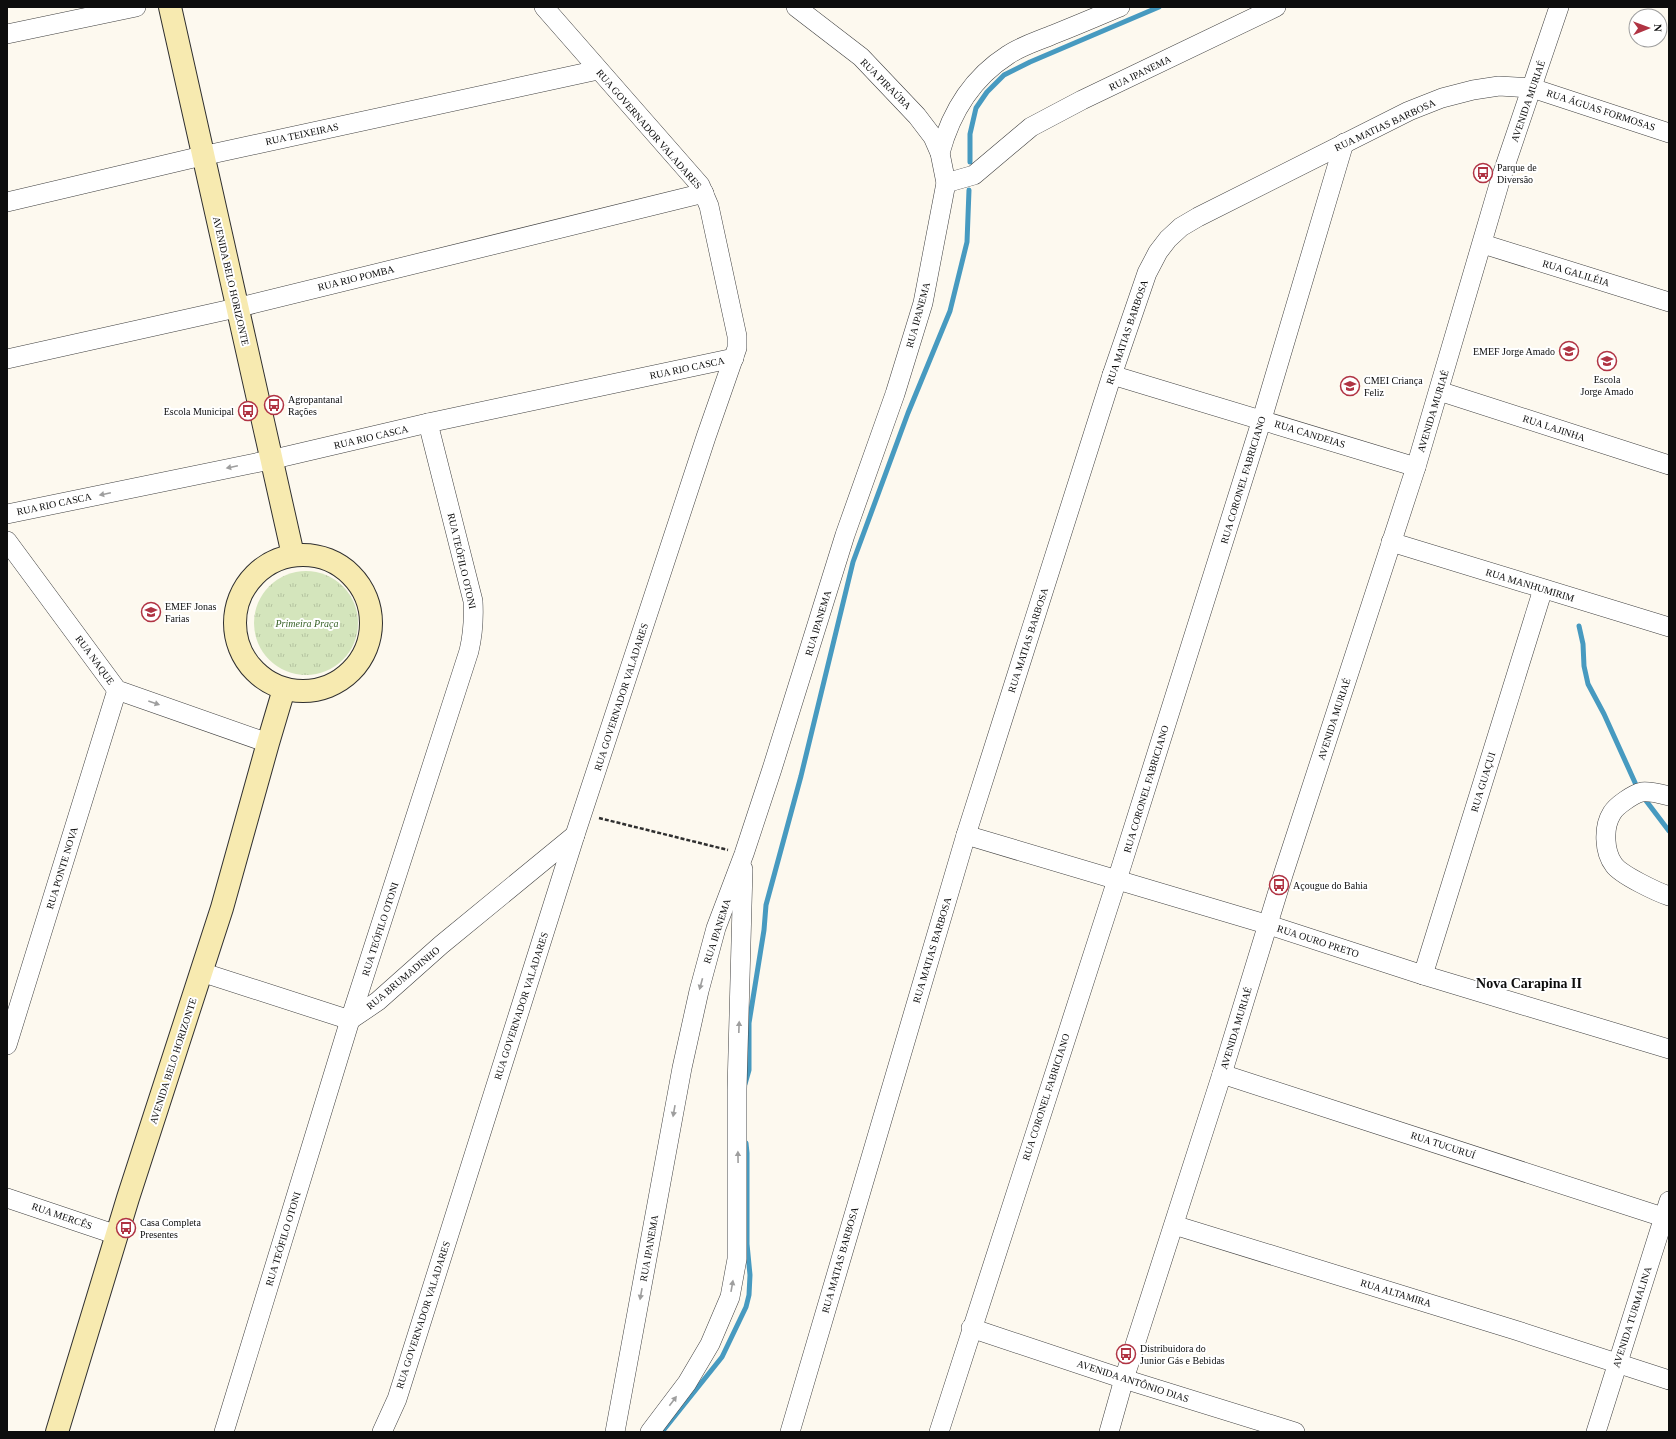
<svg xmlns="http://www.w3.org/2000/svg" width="1676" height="1439" viewBox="0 0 1676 1439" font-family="Georgia,serif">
  <defs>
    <pattern id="grass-tufts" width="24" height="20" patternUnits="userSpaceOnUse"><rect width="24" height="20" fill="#d4e5bc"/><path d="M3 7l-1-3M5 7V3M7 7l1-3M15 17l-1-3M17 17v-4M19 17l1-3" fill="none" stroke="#b5c3a0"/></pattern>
  </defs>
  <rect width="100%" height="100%" fill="#fdf9ef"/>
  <circle fill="url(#grass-tufts)" cx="306" cy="623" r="52"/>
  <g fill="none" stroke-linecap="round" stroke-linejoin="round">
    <g stroke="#479ac0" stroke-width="5">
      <path d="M970,162V134L976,108L987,92L1004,75L1030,62L1159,7"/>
      <path d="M1579,626L1583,644L1584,666L1588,684L1604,714L1637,787"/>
      <path d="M1644,798L1669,831"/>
      <path d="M745,1084L749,1070V1023L764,930L766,905L801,776L853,562L908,413L950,311L967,242L969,190"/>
      <path d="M662,1432L722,1357L746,1307L749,1295L750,1275L747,1244V1153L746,1143"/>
    </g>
    <g stroke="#404040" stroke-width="20">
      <g id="street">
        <path d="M796,7L861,57L917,116L933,137L940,153L946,183"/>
        <path d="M7,34L136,7"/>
        <path d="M940,153C951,112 972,78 1008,55C1021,46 1038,41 1052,35C1075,26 1098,16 1120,7"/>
        <path d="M7,202L202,156L598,70"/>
        <path d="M1483,244L1669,302"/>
        <path d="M7,359L236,308L704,193"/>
        <path d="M1112,375L1416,467"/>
        <path d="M1439,391L1669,465"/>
        <path d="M7,514L270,460L428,423L734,358"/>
        <path d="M7,541L117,690L268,743"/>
        <path d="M1391,542L1669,627"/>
        <path d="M1669,796C1661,794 1650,791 1642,792C1633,794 1616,806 1612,813C1603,827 1604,852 1614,865C1621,875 1657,892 1669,896"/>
        <path d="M966,835L1269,925L1423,975L1669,1049"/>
        <path d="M201,972L350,1020L378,1001L441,945L575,835"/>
        <path d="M1423,975L1543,589"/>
        <path d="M7,1045L117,690"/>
        <path d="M1222,1074L1669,1219"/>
        <path d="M7,1198L117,1235"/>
        <path d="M1174,1225L1515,1330L1669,1380"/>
        <path d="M971,1328L1124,1379L1295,1432"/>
        <path d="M224,1432L350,1020L469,651C473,634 474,619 473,601L428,423"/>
        <path d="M382,1432L397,1399L575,835L706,437L737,348V336L709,206L700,185L544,7"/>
        <path d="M615,1432L682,1068L699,991L716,928L744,854L772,769L845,535L895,394L923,303L946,183L974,175L1031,127L1082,100L1276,7"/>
        <path d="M650,1432L687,1383L710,1344L730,1297L737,1259V1089L743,869"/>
        <path d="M790,1432L966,835L1112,375L1147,273L1158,252L1168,239L1181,227L1198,217L1409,111L1442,98L1473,90L1499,86L1532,88L1669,133"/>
        <path d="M939,1432L1117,880L1262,419L1344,143"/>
        <path d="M1109,1432L1124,1379L1222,1074L1283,875L1416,467L1500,181L1559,7"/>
        <path d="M1596,1432L1669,1201"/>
      </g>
    </g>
    <g stroke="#2f2f2f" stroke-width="24">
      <g id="secondary">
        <path d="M170,7L293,555"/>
        <circle cx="303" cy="623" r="68"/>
        <path d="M57,1432L128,1198L222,908L268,743L284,689"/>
      </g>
    </g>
    <path stroke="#2f2f2f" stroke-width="2.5" stroke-dasharray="4 2" stroke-linecap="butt" d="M599,818L728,850"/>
    <use href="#street" stroke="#fff" stroke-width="19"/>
    <use href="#secondary" stroke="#f7eab0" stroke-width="22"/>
  </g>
  <defs><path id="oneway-solid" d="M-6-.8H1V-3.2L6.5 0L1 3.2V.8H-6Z"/></defs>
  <g fill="#9e9e9e">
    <use href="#oneway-solid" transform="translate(232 467) rotate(168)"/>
    <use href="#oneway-solid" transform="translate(105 494) rotate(168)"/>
    <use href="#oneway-solid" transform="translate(154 703) rotate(19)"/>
    <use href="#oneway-solid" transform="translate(701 984) rotate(105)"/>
    <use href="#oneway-solid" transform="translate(739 1027) rotate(-88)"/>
    <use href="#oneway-solid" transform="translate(674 1111) rotate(100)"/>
    <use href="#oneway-solid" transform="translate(738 1157) rotate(-91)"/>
    <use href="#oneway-solid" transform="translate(732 1286) rotate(-80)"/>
    <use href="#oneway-solid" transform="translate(641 1294) rotate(100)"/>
    <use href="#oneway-solid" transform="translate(673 1401) rotate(-53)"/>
  </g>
  <defs>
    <g id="bus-ring" transform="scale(1)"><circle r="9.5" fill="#fff" stroke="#b03343" stroke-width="1.5"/><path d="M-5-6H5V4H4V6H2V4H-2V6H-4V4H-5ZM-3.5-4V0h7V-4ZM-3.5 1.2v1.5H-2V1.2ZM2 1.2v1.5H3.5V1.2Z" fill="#b03343"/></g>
    <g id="school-ring" transform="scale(1)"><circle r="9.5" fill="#fff" stroke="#b03343" stroke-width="1.5"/><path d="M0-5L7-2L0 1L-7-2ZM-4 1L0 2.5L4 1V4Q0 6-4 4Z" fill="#b03343"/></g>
  </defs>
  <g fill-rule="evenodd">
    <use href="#bus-ring" x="1483" y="173"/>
    <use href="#school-ring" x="1569" y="351"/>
    <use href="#school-ring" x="1607" y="361"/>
    <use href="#school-ring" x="1350" y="386"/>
    <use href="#bus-ring" x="274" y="405"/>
    <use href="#bus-ring" x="248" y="411"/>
    <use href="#school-ring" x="151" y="612"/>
    <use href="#bus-ring" x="1279" y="885"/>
    <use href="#bus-ring" x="126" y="1228"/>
    <use href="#bus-ring" x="1126" y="1354"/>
  </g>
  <g text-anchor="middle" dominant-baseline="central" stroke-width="4" stroke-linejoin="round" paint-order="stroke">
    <g font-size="10" fill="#0d0d0d" stroke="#fff">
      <text transform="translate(1140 73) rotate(-26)">RUA IPANEMA</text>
      <text transform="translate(886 84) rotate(45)">RUA PIRAÚBA</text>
      <text transform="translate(1528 101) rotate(-71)">AVENIDA MURIAÉ</text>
      <text transform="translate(1601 110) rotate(18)">RUA ÁGUAS FORMOSAS</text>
      <text transform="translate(1385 125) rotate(-25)">RUA MATIAS BARBOSA</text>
      <text transform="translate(649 129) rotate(49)">RUA GOVERNADOR VALADARES</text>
      <text transform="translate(302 134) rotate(-12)">RUA TEIXEIRAS</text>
      <text transform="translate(1576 273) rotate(17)">RUA GALILÉIA</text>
      <text transform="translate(356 278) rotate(-14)">RUA RIO POMBA</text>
      <text transform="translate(231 281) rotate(77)">AVENIDA BELO HORIZONTE</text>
      <text transform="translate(918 315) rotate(-75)">RUA IPANEMA</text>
      <text transform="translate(1127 332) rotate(-71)">RUA MATIAS BARBOSA</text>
      <text transform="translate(687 368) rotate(-12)">RUA RIO CASCA</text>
      <text transform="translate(1433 411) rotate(-73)">AVENIDA MURIAÉ</text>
      <text transform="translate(1554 428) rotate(18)">RUA LAJINHA</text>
      <text transform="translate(1310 434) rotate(17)">RUA CANDEIAS</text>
      <text transform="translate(371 437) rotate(-13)">RUA RIO CASCA</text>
      <text transform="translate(1243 480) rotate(-73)">RUA CORONEL FABRICIANO</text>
      <text transform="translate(54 504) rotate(-12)">RUA RIO CASCA</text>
      <text transform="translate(462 561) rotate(77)">RUA TEÓFILO OTONI</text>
      <text transform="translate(1530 585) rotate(17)">RUA MANHUMIRIM</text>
      <text transform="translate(818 623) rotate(-73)">RUA IPANEMA</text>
      <text transform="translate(1028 640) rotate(-72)">RUA MATIAS BARBOSA</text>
      <text transform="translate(95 660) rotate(54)">RUA NAQUE</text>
      <text transform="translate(621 697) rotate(-72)">RUA GOVERNADOR VALADARES</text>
      <text transform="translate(1334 719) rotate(-72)">AVENIDA MURIAÉ</text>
      <text transform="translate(1483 782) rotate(-73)">RUA GUAÇUI</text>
      <text transform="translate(1146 789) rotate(-73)">RUA CORONEL FABRICIANO</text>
      <text transform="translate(62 868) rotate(-73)">RUA PONTE NOVA</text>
      <text transform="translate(380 929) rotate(-72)">RUA TEÓFILO OTONI</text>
      <text transform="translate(717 931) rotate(-72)">RUA IPANEMA</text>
      <text transform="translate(1318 941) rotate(18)">RUA OURO PRETO</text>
      <text transform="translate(932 950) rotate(-73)">RUA MATIAS BARBOSA</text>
      <text transform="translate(403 978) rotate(-40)">RUA BRUMADINHO</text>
      <text transform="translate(521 1006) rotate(-72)">RUA GOVERNADOR VALADARES</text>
      <text transform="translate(1236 1028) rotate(-73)">AVENIDA MURIAÉ</text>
      <text transform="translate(173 1061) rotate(-72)">AVENIDA BELO HORIZONTE</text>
      <text transform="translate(1046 1097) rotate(-72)">RUA CORONEL FABRICIANO</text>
      <text transform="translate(1443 1145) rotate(18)">RUA TUCURUÍ</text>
      <text transform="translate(62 1216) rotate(19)">RUA MERCÊS</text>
      <text transform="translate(283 1239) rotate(-73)">RUA TEÓFILO OTONI</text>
      <text transform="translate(649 1248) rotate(-80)">RUA IPANEMA</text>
      <text transform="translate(840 1260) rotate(-74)">RUA MATIAS BARBOSA</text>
      <text transform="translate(1396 1293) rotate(17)">RUA ALTAMIRA</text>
      <text transform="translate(423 1315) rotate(-72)">RUA GOVERNADOR VALADARES</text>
      <text transform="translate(1632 1317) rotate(-72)">AVENIDA TURMALINA</text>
      <text transform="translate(1133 1381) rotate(18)">AVENIDA ANTÔNIO DIAS</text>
    </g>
    <g font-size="10" fill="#0d0d0d" stroke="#fff" text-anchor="start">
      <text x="1497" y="167">Parque de<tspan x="1497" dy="12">Diversão</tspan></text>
      <text x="1555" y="351" text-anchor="end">EMEF Jorge Amado</text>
      <text x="1607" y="379" text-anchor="middle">Escola<tspan x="1607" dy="12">Jorge Amado</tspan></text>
      <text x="1364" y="380">CMEI Criança<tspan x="1364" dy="12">Feliz</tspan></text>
      <text x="288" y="399">Agropantanal<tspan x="288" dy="12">Rações</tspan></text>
      <text x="234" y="411" text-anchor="end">Escola Municipal</text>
      <text x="165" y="606">EMEF Jonas<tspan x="165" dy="12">Farias</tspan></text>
      <text x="1293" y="885">Açougue do Bahia</text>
      <text x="140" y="1222">Casa Completa<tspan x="140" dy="12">Presentes</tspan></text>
      <text x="1140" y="1348">Distribuidora do<tspan x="1140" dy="12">Junior Gás e Bebidas</tspan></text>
    </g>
    <g font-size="10" font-style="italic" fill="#355f24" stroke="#fff">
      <text x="307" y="623">Primeira Praça</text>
    </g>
    <g font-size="14" font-weight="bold" fill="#0d0d0d" stroke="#fff">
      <text x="1529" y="983">Nova Carapina II</text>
    </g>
  </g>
  <rect width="1676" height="1439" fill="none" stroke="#0d0d0d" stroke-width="16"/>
  <g transform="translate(1648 28) rotate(89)"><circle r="19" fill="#ffffff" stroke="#9e9e9e"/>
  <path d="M0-3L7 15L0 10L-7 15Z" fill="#b03343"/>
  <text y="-6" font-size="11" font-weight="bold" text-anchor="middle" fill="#0d0d0d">N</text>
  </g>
</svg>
